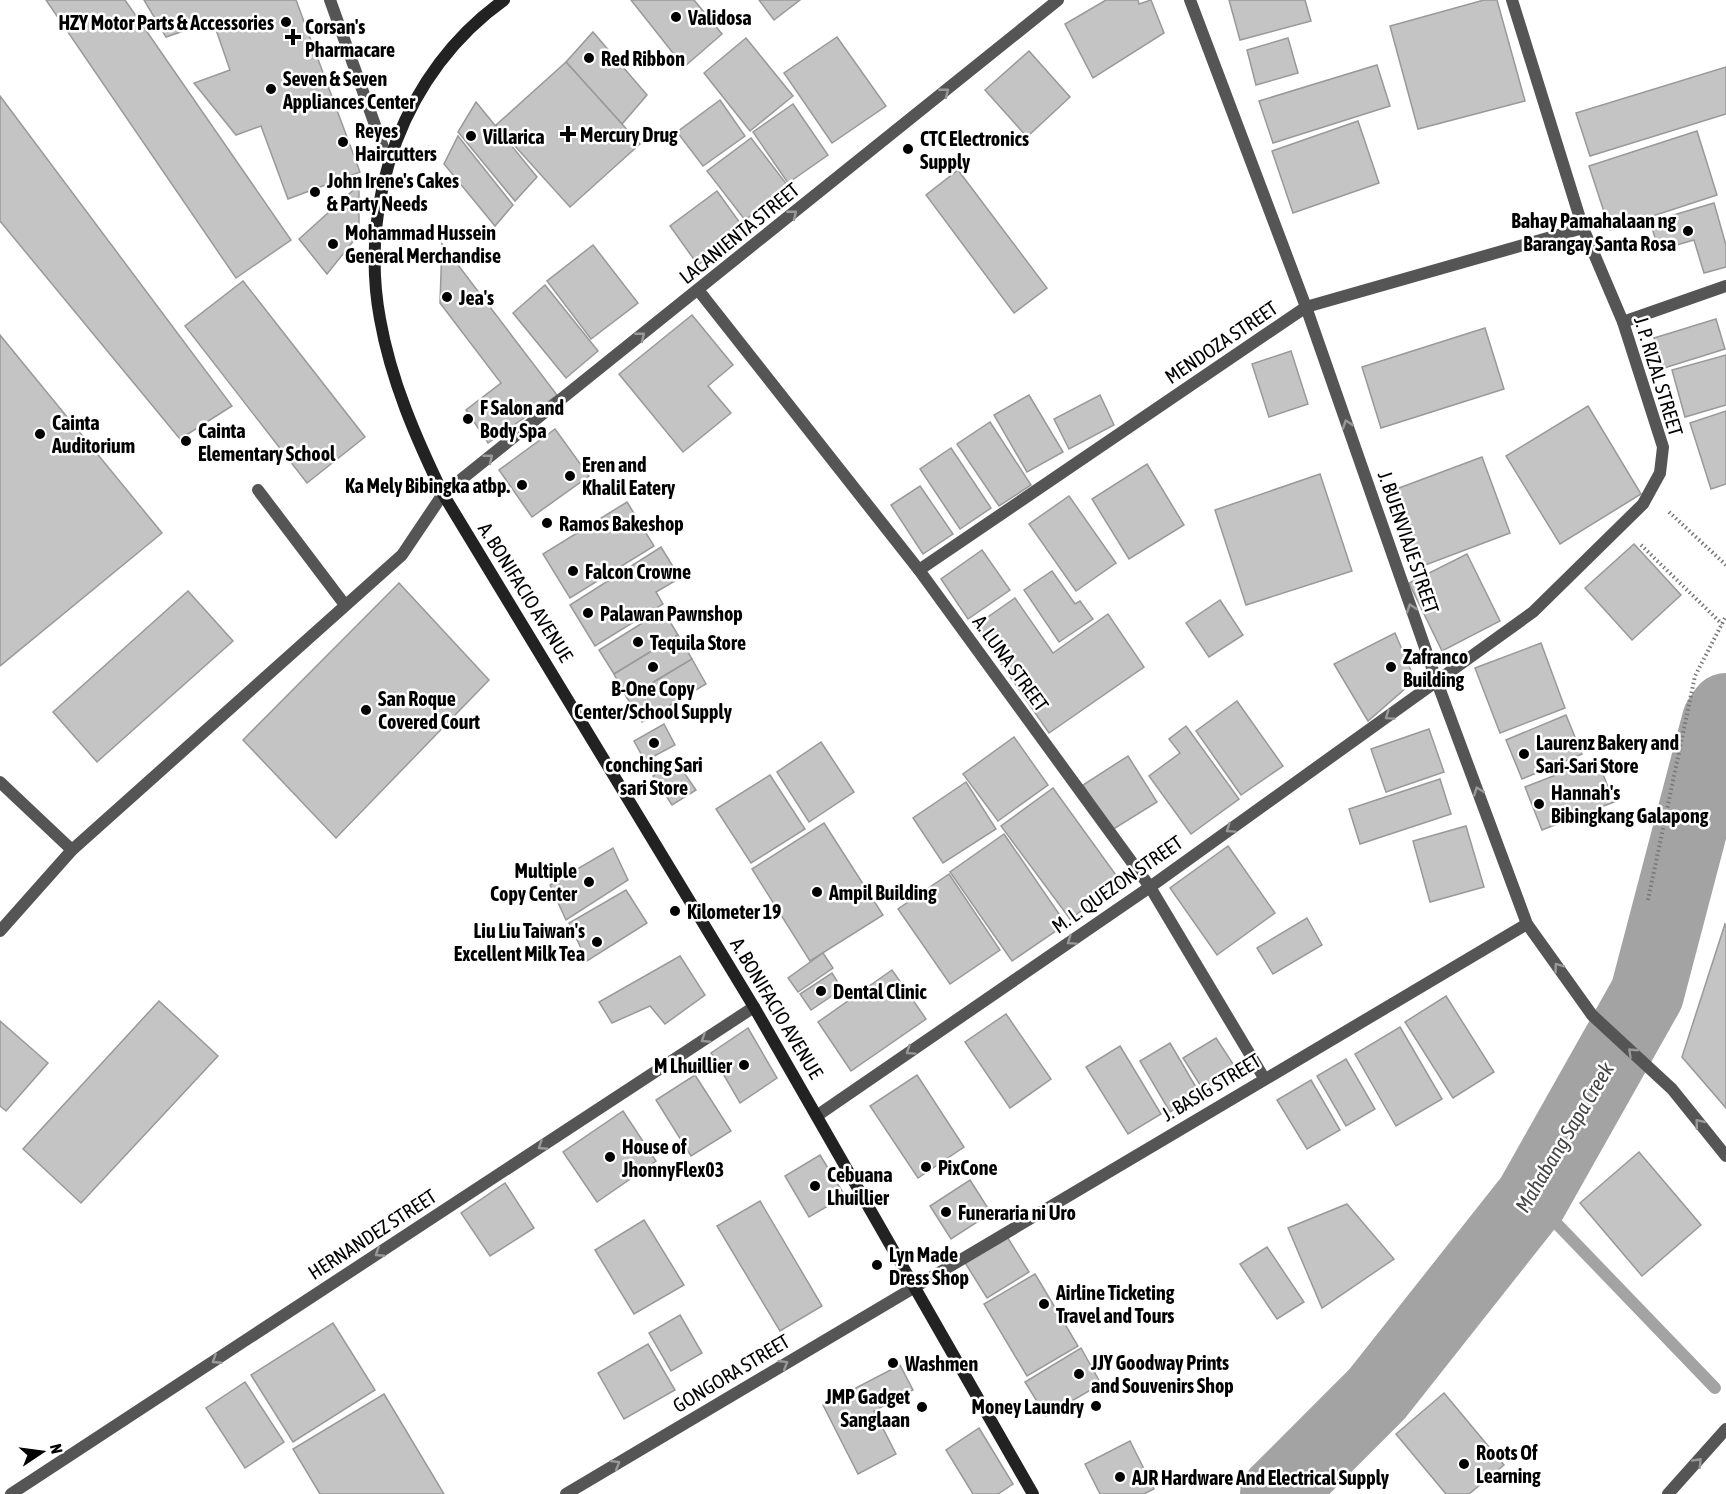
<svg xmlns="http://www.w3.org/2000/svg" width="1726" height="1494" viewBox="0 0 1726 1494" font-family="'Asap Condensed',sans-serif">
  <rect width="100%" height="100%" fill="#fff"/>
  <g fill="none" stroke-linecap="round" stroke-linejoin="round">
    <path stroke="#a3a3a3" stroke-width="12" d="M1532,1198L1715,1388"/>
    <path stroke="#a3a3a3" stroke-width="74" d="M1277,1494L1377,1394L1532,1198L1647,994L1719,720L1726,710"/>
  </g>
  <g fill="#c4c4c4" stroke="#999" stroke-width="1.5">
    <path d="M46,0H125L291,240L236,278Z"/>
    <path d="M144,0H296L360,172L288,199L261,126L236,135L194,83L230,70L213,21L166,37Z"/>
    <path d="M631,0H694L722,34L684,67Z"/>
    <path d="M759,0H800L774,20Z"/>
    <path d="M1106,0H1138L1139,4L1151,0L1164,33L1093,78L1065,24Z"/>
    <path d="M1229,0H1305L1311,21L1240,40Z"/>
    <path d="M1484,0H1497L1525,101L1418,129L1390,26Z"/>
    <path d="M593,32L647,95L622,124L566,62Z"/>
    <path d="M837,37L886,106L832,143L784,73Z"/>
    <path d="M746,38L793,96L750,131L704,73Z"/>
    <path d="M1288,38L1298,73L1256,85L1247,50Z"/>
    <path d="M1029,51L1070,97L1027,137L985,90Z"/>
    <path d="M566,62L640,144L570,207L496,125Z"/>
    <path d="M1377,65L1390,106L1273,143L1259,101Z"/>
    <path d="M1726,67V114L1590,156L1576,113Z"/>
    <path d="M0,96L232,406L180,439L0,221Z"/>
    <path d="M720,100L745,136L703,166L677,132Z"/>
    <path d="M476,102L537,177L515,201L458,132Z"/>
    <path d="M793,104L828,155L788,183L753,132Z"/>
    <path d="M1358,121L1379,183L1293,213L1272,151Z"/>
    <path d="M1697,131L1717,195L1610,230L1589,166Z"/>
    <path d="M458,136L513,205L495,226L444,164Z"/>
    <path d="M751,138L788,186L745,220L707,171Z"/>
    <path d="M958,170L1047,288L1014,313L926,195Z"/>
    <path d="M359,185V234L327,274L299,239Z"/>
    <path d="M717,191L745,230L698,265L670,226Z"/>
    <path d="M1714,203L1726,245V267L1704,273L1694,240L1659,250L1650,222Z"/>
    <path d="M442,244L557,395L488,443L466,410L501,383L440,303Z"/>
    <path d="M593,245L638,303L591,339L547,281Z"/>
    <path d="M243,281L365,437L307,483L185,326Z"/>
    <path d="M545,285L598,351L566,378L513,313Z"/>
    <path d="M692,315L733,365L708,386L731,413L683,452L619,374Z"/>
    <path d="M1716,319L1725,349L1664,368L1654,338Z"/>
    <path d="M1485,328L1504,389L1381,428L1362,367Z"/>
    <path d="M0,335L162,533L0,666Z"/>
    <path d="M1291,351L1308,404L1269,417L1252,364Z"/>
    <path d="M1726,355V405L1685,417L1672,370Z"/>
    <path d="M1029,395L1063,452L1027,472L994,415Z"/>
    <path d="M1100,395L1114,425L1069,449L1054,419Z"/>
    <path d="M1588,406L1641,494L1560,544L1506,456Z"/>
    <path d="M1726,411V484L1711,489L1690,423Z"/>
    <path d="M990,422L1031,485L999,506L957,444Z"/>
    <path d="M555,429L589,476L532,517L499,470Z"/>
    <path d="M951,448L991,508L960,529L920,469Z"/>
    <path d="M1482,457L1510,533L1420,567L1391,491Z"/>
    <path d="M1147,464L1184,525L1129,559L1092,499Z"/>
    <path d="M1320,474L1352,571L1246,605L1215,510Z"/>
    <path d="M920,486L953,534L923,554L891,505Z"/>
    <path d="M1069,496L1116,563L1076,591L1029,524Z"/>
    <path d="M627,502L654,546L570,598L543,554Z"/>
    <path d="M1634,544L1681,595L1632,640L1585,588Z"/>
    <path d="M661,547L680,578L656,592L663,604L595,646L570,605Z"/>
    <path d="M982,550L1010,590L968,619L941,579Z"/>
    <path d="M1467,554L1500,621L1442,651L1409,583Z"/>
    <path d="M1052,571L1075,604L1080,601L1093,619L1059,642L1024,590Z"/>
    <path d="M399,583L489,680L336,838L243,740Z"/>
    <path d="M188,591L233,641L97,762L53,712Z"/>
    <path d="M1015,598L1053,653L1108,614L1144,667L1049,733L975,626Z"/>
    <path d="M1220,600L1243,635L1209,657L1186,623Z"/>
    <path d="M663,610L678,635L614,674L599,650Z"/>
    <path d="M1395,633L1415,680L1368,721L1334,664Z"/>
    <path d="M678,635L692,659L627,698L614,674Z"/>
    <path d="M1541,643L1565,708L1500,733L1475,668Z"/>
    <path d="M692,659L706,684L642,722L627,698Z"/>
    <path d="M1237,701L1283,766L1241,795L1196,731Z"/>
    <path d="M1566,715L1582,754L1522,779L1506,740Z"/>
    <path d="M664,724L675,745L645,761L634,741Z"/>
    <path d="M1186,726L1239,799L1191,834L1149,776L1180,753L1169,739Z"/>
    <path d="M1429,729L1444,772L1386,792L1371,749Z"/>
    <path d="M1014,737L1048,785L998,821L963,774Z"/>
    <path d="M821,742L854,792L809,822L777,772Z"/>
    <path d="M1128,756L1157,802L1112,830L1083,785Z"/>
    <path d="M1597,759L1614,802L1542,830L1525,787Z"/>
    <path d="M676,761L696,790L672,805L653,776Z"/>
    <path d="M770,775L805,829L751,863L716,809Z"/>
    <path d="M1440,779L1451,814L1360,844L1349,809Z"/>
    <path d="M966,782L996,829L943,863L913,818Z"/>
    <path d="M1053,788L1121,882L1070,919L1001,826Z"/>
    <path d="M824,823L883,915L810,961L752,869Z"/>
    <path d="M1466,826L1484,887L1430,902L1413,841Z"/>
    <path d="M1004,834L1066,924L1012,961L950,872Z"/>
    <path d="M1228,846L1275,913L1217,955L1170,888Z"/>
    <path d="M613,848L628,880L566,920L550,885Z"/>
    <path d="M949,874L1000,950L950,984L898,909Z"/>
    <path d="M626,890L647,923L587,961L569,923Z"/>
    <path d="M1307,918L1322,945L1273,974L1257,948Z"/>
    <path d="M1725,924L1726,925V1108L1682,1057Z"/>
    <path d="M823,953L833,968L798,992L788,978Z"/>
    <path d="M680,956L705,995L665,1024L650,1006L612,1023L599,1002Z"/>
    <path d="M892,970L926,1019L851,1071L818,1022Z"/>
    <path d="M832,973L842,989L811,1010L800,994Z"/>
    <path d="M1446,996L1494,1072L1453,1098L1405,1022Z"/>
    <path d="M159,1001L218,1056L81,1203L23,1149Z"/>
    <path d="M1006,1014L1051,1079L1010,1108L965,1042Z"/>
    <path d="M0,1021L48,1063L6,1111L0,1106Z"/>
    <path d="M1400,1027L1442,1099L1396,1126L1355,1054Z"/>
    <path d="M748,1028L777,1078L740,1103L711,1053Z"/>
    <path d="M1216,1038L1237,1070L1204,1091L1183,1058Z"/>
    <path d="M1170,1043L1200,1094L1170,1112L1140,1061Z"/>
    <path d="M1120,1046L1161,1114L1128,1134L1086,1067Z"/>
    <path d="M1346,1059L1375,1109L1346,1126L1317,1076Z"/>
    <path d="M695,1075L731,1131L691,1156L656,1100Z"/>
    <path d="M917,1075L964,1147L918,1178L870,1106Z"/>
    <path d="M1311,1080L1340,1130L1307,1149L1277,1100Z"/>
    <path d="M623,1111L656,1161L597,1202L563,1152Z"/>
    <path d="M1639,1152L1701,1225L1642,1276L1580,1203Z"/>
    <path d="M820,1155L845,1196L809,1217L785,1176Z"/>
    <path d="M970,1180L991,1213L951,1239L930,1206Z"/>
    <path d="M505,1183L534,1228L490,1256L461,1213Z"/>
    <path d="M760,1201L822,1306L780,1331L717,1226Z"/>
    <path d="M1347,1204L1394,1259L1322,1308L1288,1228Z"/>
    <path d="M644,1220L684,1285L634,1314L595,1250Z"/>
    <path d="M1006,1235L1029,1272L987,1298L964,1261Z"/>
    <path d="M1267,1247L1304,1302L1277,1319L1240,1264Z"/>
    <path d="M1035,1274L1078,1346L1027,1376L984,1304Z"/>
    <path d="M680,1315L702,1353L671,1371L649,1333Z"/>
    <path d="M333,1323L375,1390L293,1442L251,1375Z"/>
    <path d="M648,1344L675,1390L624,1419L598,1373Z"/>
    <path d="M1081,1348L1101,1384L1046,1416L1025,1382Z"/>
    <path d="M900,1365L913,1390L874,1411L896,1454L858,1474L823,1405Z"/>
    <path d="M245,1382L284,1442L245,1468L206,1408Z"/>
    <path d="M1444,1393L1504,1465L1469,1494H1446L1396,1434Z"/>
    <path d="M384,1394L444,1494H320L293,1449Z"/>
    <path d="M979,1428L1013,1484L998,1494H973L946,1450Z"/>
    <path d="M1130,1441L1154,1489L1144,1494H1100L1085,1464Z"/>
  </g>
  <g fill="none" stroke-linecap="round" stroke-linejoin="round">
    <g stroke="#777" stroke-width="4" stroke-dasharray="1.5 3" stroke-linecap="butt">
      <path d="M1669,512L1726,565"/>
      <path d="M1641,545L1722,624"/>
      <path d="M1648,900L1695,676L1726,616"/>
    </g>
    <g stroke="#555" stroke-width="12">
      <path d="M258,490L345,605"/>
      <path d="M0,782L72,850"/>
      <path d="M0,931L72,850L402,555L443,494"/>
    </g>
    <g stroke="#555" stroke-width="12">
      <path d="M699,291L919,570L1150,887L1264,1078"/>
      <path d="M1623,322L1726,286"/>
      <path d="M443,494L1058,0"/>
      <path d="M919,570L1306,307L1583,228"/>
      <path d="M818,1115L1150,887L1533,612L1643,504L1660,473L1663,447L1623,322L1583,228L1512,0"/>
      <path d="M11,1494L754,1007"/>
      <path d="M566,1494L1527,924"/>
    </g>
    <g stroke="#555" stroke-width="12">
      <path d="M330,0L388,161"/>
      <path d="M1190,0L1306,307L1437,682L1527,924L1592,1015L1672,1089L1726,1156"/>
      <path d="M1668,1494L1726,1429"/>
    </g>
    <path stroke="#222" stroke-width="12" d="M504,0C404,71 358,200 380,319C391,381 416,438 443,494L754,1007L1033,1494"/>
  </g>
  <defs><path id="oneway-chevron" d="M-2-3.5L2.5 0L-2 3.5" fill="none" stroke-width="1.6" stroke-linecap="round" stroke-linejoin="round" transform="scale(1.5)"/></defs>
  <g stroke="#999">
    <use href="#oneway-chevron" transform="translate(945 92) rotate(-39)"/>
    <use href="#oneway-chevron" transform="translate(793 214) rotate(-39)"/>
    <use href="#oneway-chevron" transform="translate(641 336) rotate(-39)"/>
    <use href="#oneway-chevron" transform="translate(1347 424) rotate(-109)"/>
    <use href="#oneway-chevron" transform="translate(489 458) rotate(-39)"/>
    <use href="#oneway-chevron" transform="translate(1411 608) rotate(-109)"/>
    <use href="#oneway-chevron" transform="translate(1389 716) rotate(145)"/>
    <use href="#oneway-chevron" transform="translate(1478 791) rotate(-110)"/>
    <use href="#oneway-chevron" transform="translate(1230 829) rotate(145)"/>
    <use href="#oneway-chevron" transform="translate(1071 941) rotate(145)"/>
    <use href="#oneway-chevron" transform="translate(1558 967) rotate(-126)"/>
    <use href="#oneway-chevron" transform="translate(705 1039) rotate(147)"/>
    <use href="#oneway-chevron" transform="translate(910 1051) rotate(145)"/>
    <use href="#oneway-chevron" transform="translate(1632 1052) rotate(-137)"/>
    <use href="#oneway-chevron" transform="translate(1699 1123) rotate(-129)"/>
    <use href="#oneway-chevron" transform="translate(542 1146) rotate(147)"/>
    <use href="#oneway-chevron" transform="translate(379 1253) rotate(147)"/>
    <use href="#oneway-chevron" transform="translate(216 1360) rotate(147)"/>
    <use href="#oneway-chevron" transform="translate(784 1364) rotate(-31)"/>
    <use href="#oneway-chevron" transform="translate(1698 1462) rotate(-47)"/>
    <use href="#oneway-chevron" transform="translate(616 1464) rotate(-31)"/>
  </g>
  <g fill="#000" stroke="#fff" stroke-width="2">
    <circle cx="676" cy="17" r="6"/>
    <circle cx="286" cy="22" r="6"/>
    <path d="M290 28h6v6h6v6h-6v6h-6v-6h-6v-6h6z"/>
    <circle cx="589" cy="58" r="6"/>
    <circle cx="271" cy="89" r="6"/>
    <path d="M565 125h6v6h6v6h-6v6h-6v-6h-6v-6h6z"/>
    <circle cx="471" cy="136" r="6"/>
    <circle cx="343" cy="142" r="6"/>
    <circle cx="908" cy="149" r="6"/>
    <circle cx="315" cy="192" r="6"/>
    <circle cx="1688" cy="231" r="6"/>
    <circle cx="333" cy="244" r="6"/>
    <circle cx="447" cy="297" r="6"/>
    <circle cx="468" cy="419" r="6"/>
    <circle cx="40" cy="434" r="6"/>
    <circle cx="186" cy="441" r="6"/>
    <circle cx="570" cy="476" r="6"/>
    <circle cx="522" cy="485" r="6"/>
    <circle cx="547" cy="523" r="6"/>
    <circle cx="573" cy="571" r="6"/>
    <circle cx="588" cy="613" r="6"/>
    <circle cx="638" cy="642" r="6"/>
    <circle cx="653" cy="667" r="6"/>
    <circle cx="1391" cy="667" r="6"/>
    <circle cx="366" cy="710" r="6"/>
    <circle cx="654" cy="743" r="6"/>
    <circle cx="1524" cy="754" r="6"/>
    <circle cx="1539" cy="804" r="6"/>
    <circle cx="589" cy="882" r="6"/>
    <circle cx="817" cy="892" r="6"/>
    <circle cx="675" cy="911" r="6"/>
    <circle cx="597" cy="942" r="6"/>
    <circle cx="821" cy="991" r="6"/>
    <circle cx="744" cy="1065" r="6"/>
    <circle cx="610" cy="1157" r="6"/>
    <circle cx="926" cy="1167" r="6"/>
    <circle cx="815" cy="1186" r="6"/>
    <circle cx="946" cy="1212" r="6"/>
    <circle cx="877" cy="1265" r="6"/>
    <circle cx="1044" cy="1304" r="6"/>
    <circle cx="893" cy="1363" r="6"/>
    <circle cx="1079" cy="1374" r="6"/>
    <circle cx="1096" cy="1406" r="6"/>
    <circle cx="922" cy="1407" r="6"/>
    <circle cx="1464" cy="1464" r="6"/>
    <circle cx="1120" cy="1477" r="6"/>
  </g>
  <g text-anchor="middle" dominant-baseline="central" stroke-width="5" stroke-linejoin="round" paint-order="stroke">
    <g font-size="20" font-weight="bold" fill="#000" stroke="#fff" text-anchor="start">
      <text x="688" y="17">Validosa</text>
      <text x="274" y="22" text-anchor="end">HZY Motor Parts &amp; Accessories</text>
      <text x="305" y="26">Corsan's<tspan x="305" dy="23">Pharmacare</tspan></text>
      <text x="601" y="58">Red Ribbon</text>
      <text x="283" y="78">Seven &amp; Seven<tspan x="283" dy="23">Appliances Center</tspan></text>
      <text x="355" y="130">Reyes<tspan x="355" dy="23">Haircutters</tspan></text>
      <text x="580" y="134">Mercury Drug</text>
      <text x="483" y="136">Villarica</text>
      <text x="920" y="138">CTC Electronics<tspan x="920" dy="23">Supply</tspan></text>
      <text x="327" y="180">John Irene's Cakes<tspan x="327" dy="23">&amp; Party Needs</tspan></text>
      <text x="1676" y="220" text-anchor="end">Bahay Pamahalaan ng<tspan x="1676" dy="23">Barangay Santa Rosa</tspan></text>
      <text x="345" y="232">Mohammad Hussein<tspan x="345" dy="23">General Merchandise</tspan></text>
      <text x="459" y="297">Jea's</text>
      <text x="480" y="407">F Salon and<tspan x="480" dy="23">Body Spa</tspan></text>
      <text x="52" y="422">Cainta<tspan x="52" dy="23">Auditorium</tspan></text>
      <text x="198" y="430">Cainta<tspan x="198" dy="23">Elementary School</tspan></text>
      <text x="582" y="464">Eren and<tspan x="582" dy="23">Khalil Eatery</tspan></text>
      <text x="510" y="485" text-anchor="end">Ka Mely Bibingka atbp.</text>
      <text x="559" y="523">Ramos Bakeshop</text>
      <text x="585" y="571">Falcon Crowne</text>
      <text x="600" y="613">Palawan Pawnshop</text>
      <text x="650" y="642">Tequila Store</text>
      <text x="1403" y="656">Zafranco<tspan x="1403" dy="23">Building</tspan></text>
      <text x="653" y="688" text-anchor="middle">B-One Copy<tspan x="653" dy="23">Center/School Supply</tspan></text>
      <text x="378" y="698">San Roque<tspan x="378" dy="23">Covered Court</tspan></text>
      <text x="1536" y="742">Laurenz Bakery and<tspan x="1536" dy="23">Sari-Sari Store</tspan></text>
      <text x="654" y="764" text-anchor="middle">conching Sari<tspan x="654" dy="23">sari Store</tspan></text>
      <text x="1551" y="792">Hannah's<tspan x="1551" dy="23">Bibingkang Galapong</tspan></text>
      <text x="577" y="870" text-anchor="end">Multiple<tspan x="577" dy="23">Copy Center</tspan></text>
      <text x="829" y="892">Ampil Building</text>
      <text x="687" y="911">Kilometer 19</text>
      <text x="585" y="930" text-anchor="end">Liu Liu Taiwan's<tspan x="585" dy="23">Excellent Milk Tea</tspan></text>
      <text x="833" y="991">Dental Clinic</text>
      <text x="732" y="1065" text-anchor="end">M Lhuillier</text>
      <text x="622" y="1146">House of<tspan x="622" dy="23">JhonnyFlex03</tspan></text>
      <text x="938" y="1167">PixCone</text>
      <text x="827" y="1174">Cebuana<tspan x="827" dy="23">Lhuillier</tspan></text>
      <text x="958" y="1212">Funeraria ni Uro</text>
      <text x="889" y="1254">Lyn Made<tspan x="889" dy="23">Dress Shop</tspan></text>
      <text x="1056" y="1292">Airline Ticketing<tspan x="1056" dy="23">Travel and Tours</tspan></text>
      <text x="1091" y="1362">JJY Goodway Prints<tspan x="1091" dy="23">and Souvenirs Shop</tspan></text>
      <text x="905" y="1363">Washmen</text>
      <text x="910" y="1396" text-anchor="end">JMP Gadget<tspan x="910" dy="23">Sanglaan</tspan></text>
      <text x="1084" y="1406" text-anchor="end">Money Laundry</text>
      <text x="1476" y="1452">Roots Of<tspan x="1476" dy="23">Learning</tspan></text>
      <text x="1132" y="1477">AJR Hardware And Electrical Supply</text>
    </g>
    <g font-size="20" fill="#000" stroke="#fff">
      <text transform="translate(739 233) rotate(-39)">LACANIENTA STREET</text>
      <text transform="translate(1221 342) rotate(-34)">MENDOZA STREET</text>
      <text transform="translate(1659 376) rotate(73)">J. P. RIZAL STREET</text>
      <text transform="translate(1409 542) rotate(71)">J. BUENVIAJE STREET</text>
      <text transform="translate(526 592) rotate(58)">A. BONIFACIO AVENUE</text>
      <text transform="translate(1011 663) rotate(54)">A. LUNA STREET</text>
      <text transform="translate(1117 884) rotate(-35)">M. L. QUEZON STREET</text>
      <text transform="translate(777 1008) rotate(59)">A. BONIFACIO AVENUE</text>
      <text transform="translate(1211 1087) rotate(-31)">J. BASIG STREET</text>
      <text transform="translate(372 1234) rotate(-33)">HERNANDEZ STREET</text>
      <text transform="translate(731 1373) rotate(-31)">GONGORA STREET</text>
    </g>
    <g font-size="21" font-style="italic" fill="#444" stroke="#fff">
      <text transform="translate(1564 1137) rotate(-59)">Mahabang Sapa Creek</text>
    </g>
  </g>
  <g transform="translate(42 1452) rotate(77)" stroke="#ffffff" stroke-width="4.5" paint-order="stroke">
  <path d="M0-4.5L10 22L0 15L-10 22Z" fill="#000000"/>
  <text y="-9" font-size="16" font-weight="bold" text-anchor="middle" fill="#000000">N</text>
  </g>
</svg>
